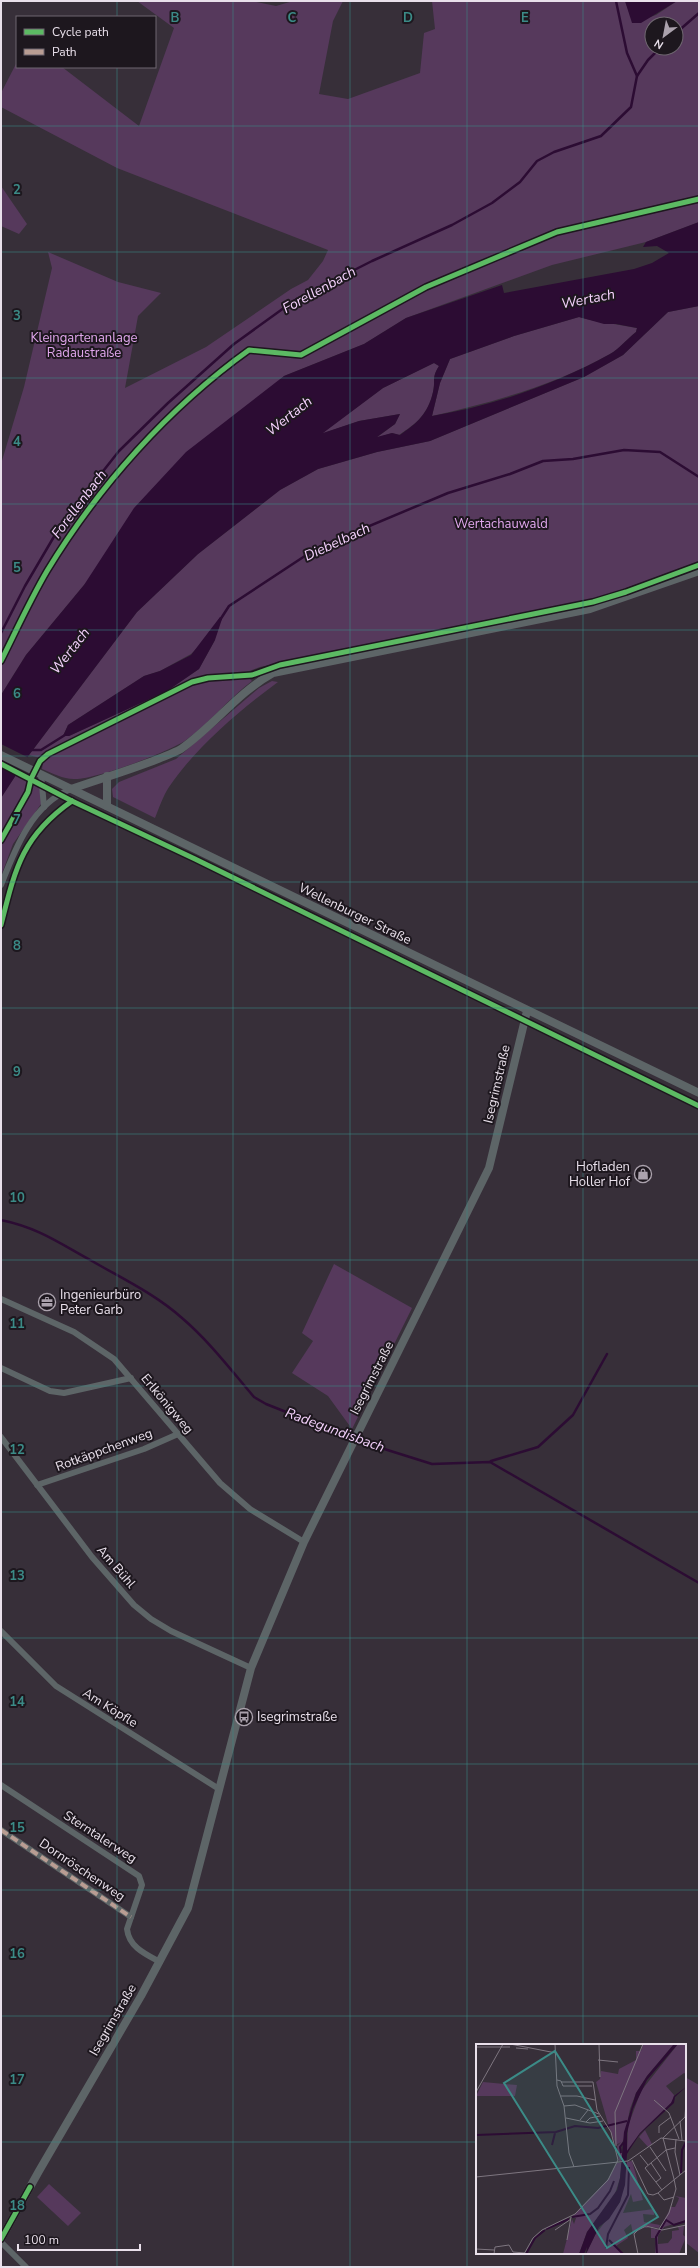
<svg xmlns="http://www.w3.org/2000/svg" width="700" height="2268" viewBox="0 0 700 2268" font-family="'Nunito Sans',sans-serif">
  <rect width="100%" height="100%" fill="#372f39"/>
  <g fill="#56395c" fill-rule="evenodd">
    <path d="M137,1H251L276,6L293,1H343L333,21L319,94L348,99L420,73L424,33L435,29L432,1H625L633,23L656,15L677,1H699V222L646,242L552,265L406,318L364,344L284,376L84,585L26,655L1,695V464L24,387L52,268L48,252L118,282L161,293L138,316L125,388L206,347L291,289L308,280L323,261L328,250L117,168L1,107V93L17,62V67H62L139,126L174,28ZM652,24H676V48H652Z"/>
    <path d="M1,186L27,224L19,234L1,226Z"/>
    <path d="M699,306V563L597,598L260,667L244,673L252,681C228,699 210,723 186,740C169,752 94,780 74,779C63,779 52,773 42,769L43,762L40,758L29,755L137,612L198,554L280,490L318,469L377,452L430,441L584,377L623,355L668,312ZM215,640L199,669L167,691L69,736H63L68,725L144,676L160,671L191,654L196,649Z"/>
    <path d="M579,317C599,323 617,324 637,328L636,332C627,339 619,349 610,354C555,385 494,402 432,416L440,383L450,359L514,336Z"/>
    <path d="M434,363L439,366C431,379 436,379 433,392C428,414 417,423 399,435L392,433L376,438L395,424L400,414L359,421L321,434L383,388Z"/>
    <path d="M272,681L278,682C240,710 196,747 169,787C163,796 159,808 155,818L113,797L112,789L119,782L176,759L259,688Z"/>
    <path d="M16,775L41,787V804L13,844L1,876V798Z"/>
    <path d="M334,1264L412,1308L352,1429L328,1396L292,1373L313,1341L302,1333Z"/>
    <path d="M685,2077L699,2085V2253L685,2242Z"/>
    <path d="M49,2184L81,2213L68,2226L37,2197Z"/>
  </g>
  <g fill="#2c0c33" fill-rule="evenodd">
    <path d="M625,1H677L641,23H632Z"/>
    <path d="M699,222V306L668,312L623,355L584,377L430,441L377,452L318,469L280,490L198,554L137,612L29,755L1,798V695L26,655L84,585L134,508L186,452L284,376L364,344L406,318L502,285L504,293L634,269L652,263L669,253L657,246L643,247L646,242ZM579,317L604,324H616L637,328L636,332C627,339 619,349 610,354C556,384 493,406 432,416L440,383L450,359L514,336ZM434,363L439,366C431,379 436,379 433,392C428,414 417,423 400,435L392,433L377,437L395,424L400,414L359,421L323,433L383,388Z"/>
    <path d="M220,617L222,619L215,640L199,669L167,691L69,736H63L68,725L144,676L160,671L191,655Z"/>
  </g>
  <path fill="#372f39" d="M1,744L29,758L18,775L1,767Z"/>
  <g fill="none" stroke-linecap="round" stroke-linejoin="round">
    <g stroke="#2c0c33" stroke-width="2.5">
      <path d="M676,33L699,13"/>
      <path d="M637,76L648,60L660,48"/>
      <path d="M220,620L229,606L317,548L448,493L510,474L543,461L573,459L624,450L660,452L699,477"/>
      <path d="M1,633L25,586L62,523L119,451L168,403L234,344L295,300L372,261L452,225L492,203L520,182L537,161L554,152L601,136L631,107L637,76L627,53L616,1"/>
      <path d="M31,750H41L65,735"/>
      <path d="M1,1220C39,1228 59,1243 92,1261C123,1279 155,1294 182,1318C209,1341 231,1370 254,1397L266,1404L362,1442L432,1464L490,1462L699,1583"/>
      <path d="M491,1461L538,1447L573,1415L607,1354"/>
    </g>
    <g stroke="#5d6567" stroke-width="6">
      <path d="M41,774L44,807"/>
      <path d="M1,885C15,849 32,804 71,789"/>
      <path d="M1,1299L74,1332L114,1359L220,1483L250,1509L304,1542"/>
      <path d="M1,1368L50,1391L64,1393L131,1378"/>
      <path d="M1,1437L92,1557L134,1605L151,1619L171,1631L251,1668"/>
      <path d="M37,1485L144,1449L178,1434"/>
      <path d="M1,1631L56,1686L219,1789"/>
      <path d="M1,1785L139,1876L142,1885L127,1929C129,1947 145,1954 160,1962"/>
      <path d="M1,1830L131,1917"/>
      <path d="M1,2242L26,2267"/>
    </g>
    <g stroke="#5d6567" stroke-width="8">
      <path d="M1,755L699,1093"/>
      <path d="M107,776V806"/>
      <path d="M71,789C100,779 130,770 158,759C165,756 174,753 181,749C214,726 237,693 273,673L590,609L699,571"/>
      <path d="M1,2239L39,2171L141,1996L188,1908L251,1668L304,1542L489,1168L527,1011"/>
    </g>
    <path stroke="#b99d93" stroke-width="4" stroke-dasharray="8 4" stroke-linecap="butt" d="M1,1830L131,1917"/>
    <g stroke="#1d171e" stroke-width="8">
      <g id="cycleway">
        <path d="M1,661C16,631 30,600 47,571C98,487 168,408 249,350L301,355L426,287L557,232L699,199"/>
        <path d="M1,764L72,801L195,859L699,1106"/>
        <path d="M1,840L28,792L31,779L40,761L48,754L192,682L208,678L252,675L280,665L593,602L626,592L699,565"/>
        <path d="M1,925C15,869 22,836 72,801"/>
        <path d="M1,2239L30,2187"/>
      </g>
    </g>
    <use href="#cycleway" stroke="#5cba63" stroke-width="5"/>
  </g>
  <path fill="none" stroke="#3b8b87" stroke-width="1" stroke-opacity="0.55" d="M117,1V17M233,1V2267M350,1V2267M467,1V2267M583,1V2045M117,67V2267M1,126H699M1,252H699M1,378H699M1,504H699M1,630H699M1,756H699M1,882H699M1,1008H699M1,1134H699M1,1260H699M1,1386H699M1,1512H699M1,1638H699M1,1764H699M1,1890H699M1,2016H699M1,2142H477M685,2142H699M583,2253V2267"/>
  <defs>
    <g id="shop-ring" transform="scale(0.9)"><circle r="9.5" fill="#1d171e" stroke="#aba2ad" stroke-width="1.5"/><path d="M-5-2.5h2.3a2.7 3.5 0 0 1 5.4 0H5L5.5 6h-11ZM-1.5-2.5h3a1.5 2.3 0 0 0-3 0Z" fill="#aba2ad"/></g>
    <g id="office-ring" transform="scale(0.9)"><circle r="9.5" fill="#1d171e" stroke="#aba2ad" stroke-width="1.5"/><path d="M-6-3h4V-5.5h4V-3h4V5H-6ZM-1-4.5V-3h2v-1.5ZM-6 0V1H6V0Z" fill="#aba2ad"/></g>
    <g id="bus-ring" transform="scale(0.9)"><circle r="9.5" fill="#1d171e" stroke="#aba2ad" stroke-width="1.5"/><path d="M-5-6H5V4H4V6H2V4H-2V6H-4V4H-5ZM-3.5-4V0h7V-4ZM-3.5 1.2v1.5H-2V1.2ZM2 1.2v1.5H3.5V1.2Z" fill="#aba2ad"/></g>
  </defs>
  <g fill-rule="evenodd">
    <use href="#shop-ring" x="643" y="1174"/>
    <use href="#office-ring" x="47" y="1302"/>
    <use href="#bus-ring" x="244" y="1717"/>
  </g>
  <g text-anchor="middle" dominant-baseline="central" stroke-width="4" stroke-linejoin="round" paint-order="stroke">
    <g font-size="13" fill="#e1a7ed" stroke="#1d171e">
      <text x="84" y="338">Kleingartenanlage<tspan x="84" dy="15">Radaustraße</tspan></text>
      <text x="501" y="524">Wertachauwald</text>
    </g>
    <g font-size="13" fill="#e9e0eb" stroke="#1d171e">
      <text transform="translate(355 914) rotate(26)">Wellenburger Straße</text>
      <text transform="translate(497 1084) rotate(-77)">Isegrimstraße</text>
      <text transform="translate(372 1378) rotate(-63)">Isegrimstraße</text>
      <text transform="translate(167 1404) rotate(50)">Erlkönigweg</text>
      <text transform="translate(104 1450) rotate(-20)">Rotkäppchenweg</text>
      <text transform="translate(116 1567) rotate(49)">Am Bühl</text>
      <text transform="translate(110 1708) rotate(32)">Am Köpfle</text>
      <text transform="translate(100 1837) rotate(33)">Sterntalerweg</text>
      <text transform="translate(82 1870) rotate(34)">Dornröschenweg</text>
      <text transform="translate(113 2020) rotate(-60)">Isegrimstraße</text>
    </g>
    <g font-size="13" fill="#e9e0eb" stroke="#1d171e" text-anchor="start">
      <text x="630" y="1167" text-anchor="end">Hofladen<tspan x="630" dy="15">Holler Hof</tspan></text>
      <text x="60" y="1295">Ingenieurbüro<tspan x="60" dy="15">Peter Garb</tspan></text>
      <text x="257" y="1717">Isegrimstraße</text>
    </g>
    <g font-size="14" font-style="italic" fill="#f5d2fd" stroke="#1d171e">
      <text transform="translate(319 290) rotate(-29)">Forellenbach</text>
      <text transform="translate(588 299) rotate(-11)">Wertach</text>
      <text transform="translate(289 416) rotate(-38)">Wertach</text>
      <text transform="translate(79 504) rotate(-53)">Forellenbach</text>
      <text transform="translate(337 542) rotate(-25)">Diebelbach</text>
      <text transform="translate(70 651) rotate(-52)">Wertach</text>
      <text transform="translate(335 1430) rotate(20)">Radegundisbach</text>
    </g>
  </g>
  <g transform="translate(476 2044)">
    <rect width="210" height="210" fill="#372f39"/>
    <path d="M167,0H198L171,32L160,49L154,65L148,95L143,104L146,108V117H143L141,102L145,98L140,101L133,83L120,38L124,35L125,27L142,30L143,25L160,16V7H165ZM202,0H210V30L208,29L190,42L198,51L197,57L164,89L151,107L152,82L165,47ZM7,38L41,41L39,52H0ZM169,86L176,100L172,103L163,93ZM156,117L167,156L157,158L155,150L147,169L178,165V171L167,170L168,178L184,181L183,184L170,182L157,190L155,180L148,186L152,194L140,202L148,210H110L119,191L144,158L151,118ZM141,119H146L144,134L138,153L111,188L103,210H87L96,175L98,180L100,174L96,173L133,134ZM199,152L210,154V176L188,183L182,192V200L192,199L196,194V187L203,186L202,183L208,182L207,191L210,193L203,210H179L180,200L179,194H175V184H167L170,183L183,186L195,163H199L202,157L203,154ZM139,155L129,171L121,178L133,159Z" fill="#56395c"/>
    <path d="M198,0H202L171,36L157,65L151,89V107L164,89L195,59L198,52L210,43L199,53L198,59L164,90L154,105L151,110L149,141L144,158L133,175L123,183L110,210L111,203L108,210H103L111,188L141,146L144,134L148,88L160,49L171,32Z" fill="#2c0c33"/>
    <path fill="none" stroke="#2c0c33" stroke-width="2" d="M0,91L80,88L99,82L122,84L151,77M76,101L79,89M145,109L144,103L148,98M205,129L206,106L210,98M96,173L114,170L122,164L134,147L138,137M70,185L93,175M133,196L147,210M130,204L132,190L152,151L153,123M50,210L59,194L69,186M181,210L180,193L190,176L198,181L210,177"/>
    <path fill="none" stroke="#7e7680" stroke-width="1" d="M34,0L80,9M79,0L81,42L88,62L93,109L98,123M123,0L124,33M0,3H34M40,4L52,5M122,16L142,18M81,36L85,37L87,42H116M0,48L27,0M85,52H101L119,56M178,56L193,69L203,95M88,62L99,61L123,70M209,73L210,57M90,74L114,79L127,77M104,76L112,66M204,77L206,96M110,78L114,74L124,72M183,89V82L195,73M187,94L198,135M187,94L210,72M200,95L199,108L204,131M140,102L139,68L167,0M174,103L190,127M164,111L172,121M156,116L172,150L177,151L182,149L188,156L198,153M175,119L185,134L180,138M0,133L152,117L185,94L210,97M186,146L169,124L190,106L199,104M182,149L210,126M183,185L193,169L200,145L198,135M79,186L95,175M91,196L95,173M0,205L18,206M18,210L19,203L33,201L37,208L49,209M48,210L57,194L66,186L99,170L132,136L142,116L135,88L121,66L117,38H85M162,210L158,190L162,186L170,182L186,186L210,181"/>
    <path fill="#3b8b87" fill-opacity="0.15" stroke="#3b8b87" stroke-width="2" d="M79,7L182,173L131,204L28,39Z"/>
    <rect width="210" height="210" fill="none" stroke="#e9e0eb" stroke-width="2"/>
  </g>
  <g font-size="13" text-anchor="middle" font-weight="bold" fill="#3b8b87" stroke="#1d171e" stroke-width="4" stroke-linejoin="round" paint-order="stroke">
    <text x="175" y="22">B</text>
    <text x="292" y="22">C</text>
    <text x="408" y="22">D</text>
    <text x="525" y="22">E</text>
    <text x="17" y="194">2</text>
    <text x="17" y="320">3</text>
    <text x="17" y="446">4</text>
    <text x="17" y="572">5</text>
    <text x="17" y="698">6</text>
    <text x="17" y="824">7</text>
    <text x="17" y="950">8</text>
    <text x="17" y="1076">9</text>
    <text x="17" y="1202">10</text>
    <text x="17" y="1328">11</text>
    <text x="17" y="1454">12</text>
    <text x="17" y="1580">13</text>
    <text x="17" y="1706">14</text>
    <text x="17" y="1832">15</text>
    <text x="17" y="1958">16</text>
    <text x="17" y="2084">17</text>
    <text x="17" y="2210">18</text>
  </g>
  <rect width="700" height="2268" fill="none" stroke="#e9e0eb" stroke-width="4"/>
  <rect x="16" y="16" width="140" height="52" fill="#1d171e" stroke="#6f6770"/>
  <rect x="24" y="29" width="20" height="6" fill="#5cba63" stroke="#6f6770"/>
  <text x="52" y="36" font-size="12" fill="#e9e0eb">Cycle path</text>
  <rect x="24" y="49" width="20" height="6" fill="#b99d93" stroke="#6f6770"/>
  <text x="52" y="56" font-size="12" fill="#e9e0eb">Path</text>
  <g transform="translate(664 36) rotate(212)"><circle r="19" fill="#1d171e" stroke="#6f6770"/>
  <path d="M0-3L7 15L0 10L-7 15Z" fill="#aba2ad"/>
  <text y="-6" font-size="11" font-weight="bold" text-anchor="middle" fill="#e9e0eb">N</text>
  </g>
  <path d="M18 2244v6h122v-6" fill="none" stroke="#e9e0eb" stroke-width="2"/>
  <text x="24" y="2244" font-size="12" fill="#e9e0eb" stroke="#1d171e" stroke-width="3" paint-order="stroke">100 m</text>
</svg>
